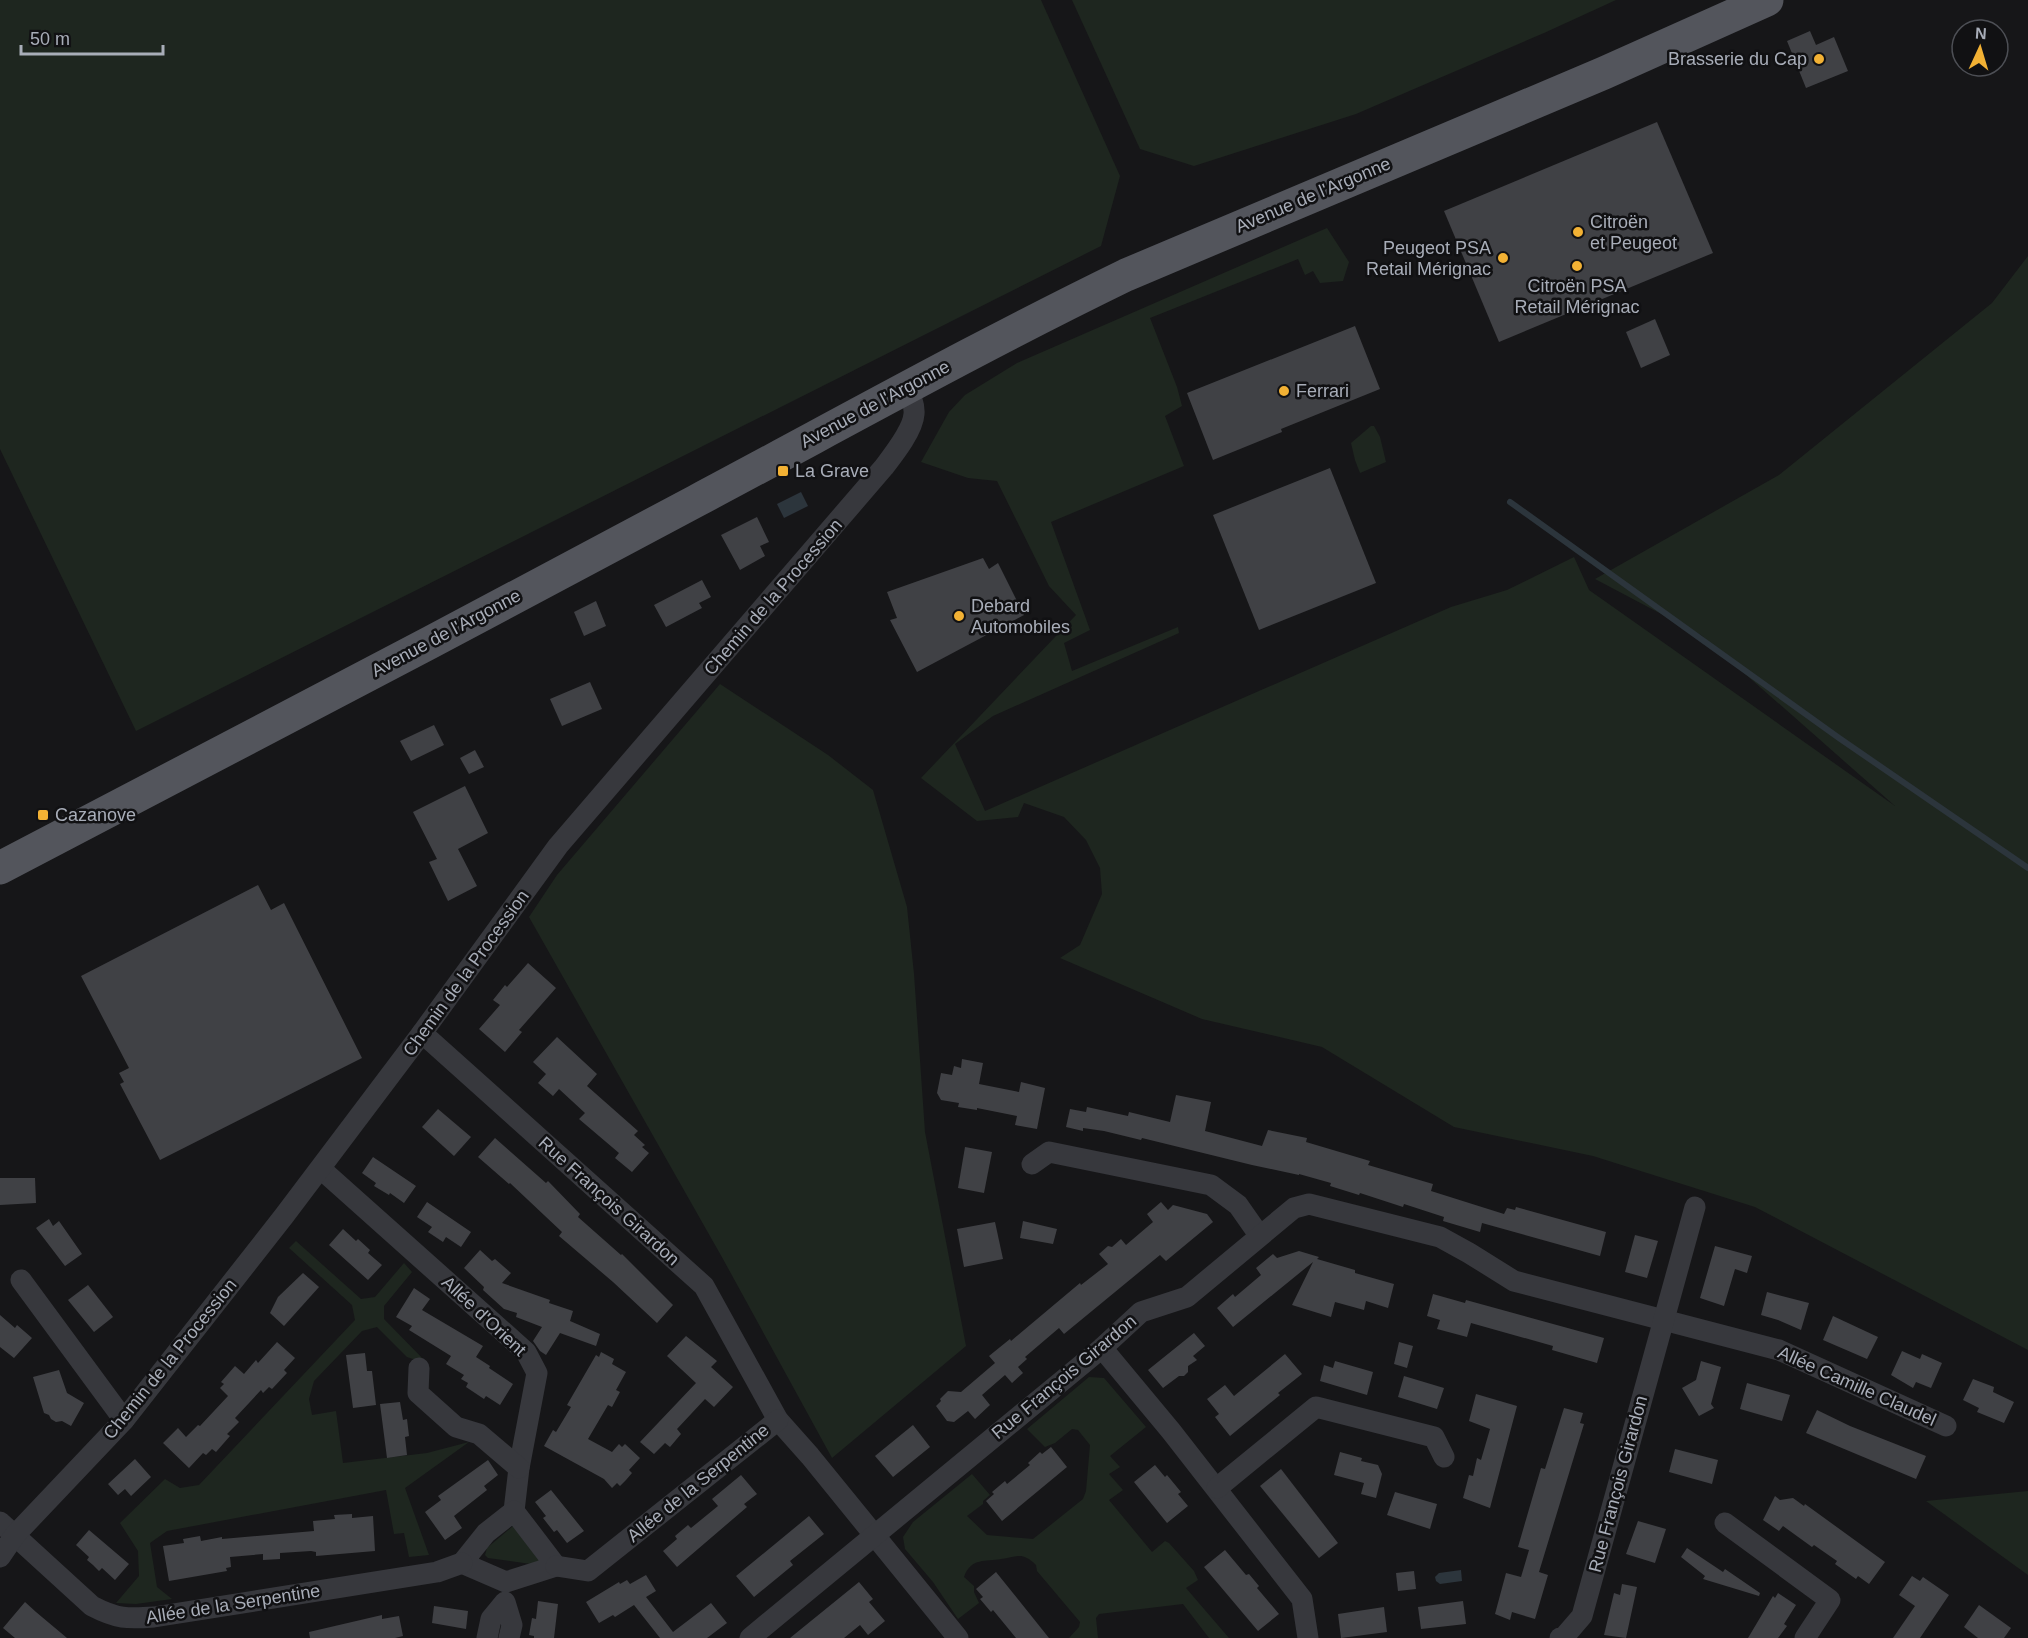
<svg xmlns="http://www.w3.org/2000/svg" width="2028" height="1638" viewBox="0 0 2028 1638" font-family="Helvetica,sans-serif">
  <rect width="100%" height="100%" fill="#161618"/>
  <g fill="#1e261f">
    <path d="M0,0H1041L1120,176L1101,246L136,731L0,449Z"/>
    <path d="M1072,0H1616L1544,33L1356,114L1194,166L1140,149Z"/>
    <path d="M1327,228L1349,262L1343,281L1320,283L1313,271L1305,275L1298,259L1150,318L1177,387L1182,406L1165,416L1184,466L1051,522L1090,630L1064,643L1072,671L1178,627L1179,633L993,716L955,744L985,811L1451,607L1507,590L1574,557L1589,590L1895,806L1701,635L1595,579L1779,475L1992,303L2028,256V1350L1755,1207L1593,1156L1454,1127L1322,1047L1202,1019L1060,958L1080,945L1102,894L1100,868L1086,840L1064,817L1024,803L1018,817L977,821L921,778L1076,615L1049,586L997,481L968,478L921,462L949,412L965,395L1017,363Z"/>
    <path d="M1371,426H1374L1380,437L1386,462L1360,473L1355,460L1351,443Z"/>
    <path d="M720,684L828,755L873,790L907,907L914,974L925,1132L966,1346L832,1458L723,1259L529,917L557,875Z"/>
    <path d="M296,1241L361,1299L375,1297L404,1263L412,1272L384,1306V1319L428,1364L407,1357L377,1327L362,1331L314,1381L309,1399L312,1415L336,1411L343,1463L427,1453L469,1442L405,1488L429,1555L409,1557L404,1533L394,1534L386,1490L167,1531L150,1543L157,1587L172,1599L136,1604L116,1603L139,1576L138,1551L120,1523L165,1479L180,1488L199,1485L355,1320L352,1305L289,1248Z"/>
    <path d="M1089,1377L1104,1378L1146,1427L1110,1456L1120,1467L1109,1474L1123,1490L1109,1500L1152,1552L1165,1541L1169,1543L1194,1571L1198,1580L1186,1588L1229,1638H1209L1183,1604L1099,1614L1096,1618L1098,1638H1069L1079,1627L1080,1622L1037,1571L1036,1565C1022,1551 1017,1557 1001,1559C986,1562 971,1557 964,1577L974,1586V1592L979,1603L958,1619L933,1582L905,1549L903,1537L913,1522L972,1474L990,1495L983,1501V1504L967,1516L987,1535L1033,1539L1083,1499L1086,1491L1090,1445L1078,1430L1072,1429L1055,1443L1045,1447L1027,1429Z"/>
    <path d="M2028,1491V1575L1926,1501Z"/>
    <path d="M513,1526L540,1561L538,1565L488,1558L485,1555L487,1548Z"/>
  </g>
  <g fill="#2c353c">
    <path d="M801,492L808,506L784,518L777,504Z"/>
    <path d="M1461,1570L1462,1581L1440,1584L1436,1581L1435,1577L1439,1573Z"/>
  </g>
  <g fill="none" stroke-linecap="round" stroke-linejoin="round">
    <path stroke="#2c353c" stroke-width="6" d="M1510,502L1839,738L2028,868"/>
  </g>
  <g fill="#404145">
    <path d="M1810,31L1816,45L1834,37L1848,71L1806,88L1787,41Z"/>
    <path d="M1657,122L1713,253L1499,342L1444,211Z"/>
    <path d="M1655,319L1670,355L1641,368L1626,332Z"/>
    <path d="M1355,326L1380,389L1281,429L1282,432L1213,460L1187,393Z"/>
    <path d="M1330,468L1376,583L1259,630L1213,515Z"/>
    <path d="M757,517L769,542L760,546L765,556L740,570L721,535Z"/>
    <path d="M983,558L989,569L998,563L1024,615L917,672L890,620L897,618L887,592Z"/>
    <path d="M702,580L711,597L699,603L702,608L666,627L654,605Z"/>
    <path d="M596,601L606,626L584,636L574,612Z"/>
    <path d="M590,682L602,709L562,726L550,699Z"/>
    <path d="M434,725L444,745L411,761L400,741Z"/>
    <path d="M475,750L484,767L469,774L460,758Z"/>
    <path d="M465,786L488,833L458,849L477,886L448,901L429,862L437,859L413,812Z"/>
    <path d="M258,885L271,910L284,903L362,1058L160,1160L120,1084L124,1082L119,1073L129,1068L81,976Z"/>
    <path d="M528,963L556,988L519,1030L522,1032L505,1052L479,1029L500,1005L493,1000L505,985L507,987Z"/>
    <path d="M557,1037L597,1074L587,1086L638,1131L634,1135L645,1145L642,1147L649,1153L632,1172L615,1158L619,1153L579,1119L585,1113L559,1089L553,1096L538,1083L546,1074L533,1062Z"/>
    <path d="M962,1059L983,1063L979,1084L1019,1092L1021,1082L1045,1088L1037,1129L1015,1125L1017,1116L977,1108V1110L958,1107L959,1103L941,1100L937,1093L941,1073L952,1075L954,1066L961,1068Z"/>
    <path d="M1176,1095L1211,1102L1205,1131L1262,1146L1268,1130L1307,1138L1306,1142L1370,1161L1368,1165L1433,1184L1431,1191L1504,1214L1507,1208L1515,1210L1516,1207L1606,1232L1600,1256L1482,1223L1480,1232L1443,1221L1444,1217L1404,1204L1403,1207L1360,1193L1359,1195L1330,1186L1331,1183L1299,1174V1175L1252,1165L1142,1138L1141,1140L1104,1131L1083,1128V1131L1066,1127L1070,1109L1086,1112L1087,1107L1128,1116L1129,1112L1170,1122Z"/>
    <path d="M438,1109L471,1137L454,1156L422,1127Z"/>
    <path d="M495,1138L546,1183L548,1181L580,1214L578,1217L621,1255L622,1254L673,1305L657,1323L613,1282L559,1236L562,1232L510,1183L509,1184L478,1157Z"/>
    <path d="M965,1147L992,1152L984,1193L958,1188Z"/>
    <path d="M373,1157L416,1186L404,1203L390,1193L389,1195L374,1186L376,1183L362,1173Z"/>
    <path d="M0,1178H35L36,1203L0,1205Z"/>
    <path d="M427,1202L471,1232L461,1247L446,1237L443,1242L428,1232L432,1227L417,1217Z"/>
    <path d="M1161,1202L1168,1210L1173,1205L1207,1214L1213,1222L1166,1261L1160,1255L1064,1334L1059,1328L1025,1357L1027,1359L1018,1367L1023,1373L1012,1383L1005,1375L982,1395L990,1405L975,1419L968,1411L954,1422L947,1421L936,1406L941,1401L940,1399L948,1391L961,1392L995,1363L989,1356L1010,1339L1011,1341L1080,1283L1081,1285L1108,1264L1099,1254L1108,1246L1112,1247L1121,1239L1126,1245L1153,1222L1147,1214Z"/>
    <path d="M49,1219L53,1226L59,1221L82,1254L65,1266L36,1228Z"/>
    <path d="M1023,1221L1057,1229L1053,1244L1020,1238Z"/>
    <path d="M995,1222L1003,1259L964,1267L957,1229Z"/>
    <path d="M343,1229L356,1241L358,1239L370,1250L368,1253L382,1265L368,1280L329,1245Z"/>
    <path d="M1635,1235L1658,1241L1647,1278L1625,1272Z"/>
    <path d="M1715,1246L1752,1256L1747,1273L1735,1269L1724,1306L1700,1298Z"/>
    <path d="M480,1250L492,1261L495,1259L511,1273L502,1283L550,1300L549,1303L573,1311L570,1321L600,1334L596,1346L560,1333L546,1355L540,1351L533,1341L542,1327L516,1317L517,1313L504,1309L483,1290L484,1287L464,1268Z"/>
    <path d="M1299,1251L1319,1257L1317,1259L1355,1270V1273L1394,1284L1388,1308L1366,1301L1364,1310L1335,1302L1331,1317L1292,1305L1313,1262L1233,1327L1217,1308L1233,1294L1235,1297L1261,1275L1256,1268L1273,1254L1277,1258Z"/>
    <path d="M303,1273L319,1287L284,1326L270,1313L278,1297Z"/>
    <path d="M88,1285L113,1317L94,1332L68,1300Z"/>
    <path d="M414,1288L430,1299L422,1310L483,1346L476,1357L490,1366L489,1368L513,1384L500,1405L486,1396L484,1399L466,1387L468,1383L461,1379L464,1375L446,1364L451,1356L409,1330L412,1326L396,1317Z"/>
    <path d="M1767,1292L1809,1303L1801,1330L1778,1320L1761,1315Z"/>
    <path d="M1433,1294L1465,1303L1466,1300L1604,1338L1597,1363L1552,1350L1553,1346L1471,1323L1467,1337L1437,1329L1440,1320L1427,1316Z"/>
    <path d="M0,1315L15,1328L17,1325L32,1338L14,1358L0,1347Z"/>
    <path d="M1833,1316L1878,1337L1867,1359L1823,1340Z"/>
    <path d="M1194,1333L1205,1346L1193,1356L1197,1360L1188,1366V1372L1184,1376H1179L1163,1388L1148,1370Z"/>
    <path d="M686,1336L717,1361L711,1367L733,1387L714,1407L705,1399L677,1429L681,1434L670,1447L665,1443L654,1454L640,1442L696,1383L667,1356Z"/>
    <path d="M277,1342L295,1358L284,1370L287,1373L272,1389L269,1387L263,1393L261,1390L235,1418L239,1422L227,1434L230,1436L216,1452L212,1449L206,1455L203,1453L189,1468L163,1443L178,1428L186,1437L198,1425L200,1426L228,1396L220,1388L224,1384L221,1382L235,1366L244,1374L256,1360L258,1363Z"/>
    <path d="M1399,1342L1413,1346L1407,1368L1394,1364Z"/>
    <path d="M1902,1351L1920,1359L1922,1354L1942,1363L1931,1388L1916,1382L1913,1388L1891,1375Z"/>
    <path d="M601,1352L614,1359L612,1364L626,1372L616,1390L620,1392L612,1407L608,1405L588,1439L612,1452L619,1444L622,1447L625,1444L640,1458L629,1470L632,1473L626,1480L620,1486L617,1483L612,1488L604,1479L544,1446L553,1430L556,1432L571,1407L567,1405L596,1355L599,1357Z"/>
    <path d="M365,1353L367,1371H372L376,1405L353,1408L346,1355Z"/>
    <path d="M1285,1354L1302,1374L1278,1393L1280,1395L1230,1436L1215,1417L1219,1414L1207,1399L1225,1385L1234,1396Z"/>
    <path d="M1335,1361L1373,1372L1367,1395L1320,1381L1324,1365L1333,1368Z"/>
    <path d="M1701,1361L1721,1367L1711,1404L1714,1408L1699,1416L1682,1388L1696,1380Z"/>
    <path d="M59,1370L67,1393L84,1403L71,1426L62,1421L56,1422L51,1419L49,1415L44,1413L33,1377Z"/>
    <path d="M1404,1376L1444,1388L1437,1409L1398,1397Z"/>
    <path d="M1973,1379L1994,1387L1993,1392L2014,1402L2004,1423L1977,1412L1979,1408L1963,1400Z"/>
    <path d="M1747,1383L1790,1395L1782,1421L1740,1409Z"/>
    <path d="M1476,1394L1517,1406L1490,1508L1463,1498L1469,1475L1473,1476L1477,1458L1481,1460L1490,1429L1469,1421Z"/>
    <path d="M400,1402L403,1420L407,1419L409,1436L405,1437L407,1455L387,1458L380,1404Z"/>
    <path d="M1564,1408L1583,1413L1580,1423L1584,1424L1539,1572L1548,1575L1535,1619L1512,1612L1510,1620L1495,1614L1506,1573L1521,1577L1529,1550L1518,1547L1541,1468L1545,1469Z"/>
    <path d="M1817,1410L1850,1426L1926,1456L1916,1479L1806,1433Z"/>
    <path d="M913,1425L930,1447L893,1477L875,1456Z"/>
    <path d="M1051,1447L1067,1467L1002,1521L986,1501L994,1494L992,1492L1005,1481L1007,1484L1030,1465L1028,1463L1040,1452L1042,1454Z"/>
    <path d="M1675,1449L1718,1460L1712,1484L1669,1472Z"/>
    <path d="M1340,1452L1362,1458L1361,1461L1378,1465L1382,1474L1376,1498L1361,1494L1364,1483L1334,1475Z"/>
    <path d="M135,1459L151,1477L131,1496L125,1489L118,1495L108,1484Z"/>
    <path d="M488,1460L498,1475L484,1486L487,1490L454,1516L462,1528L445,1540L425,1512L441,1500L438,1496Z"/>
    <path d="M1155,1465L1165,1477L1167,1475L1181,1492L1178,1494L1188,1506L1167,1523L1134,1482Z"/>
    <path d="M1281,1469L1338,1543L1319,1558L1260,1486Z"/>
    <path d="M741,1475L757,1494L744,1504L747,1507L677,1567L663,1551L677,1539L675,1536L688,1525L691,1528L718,1506L712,1499Z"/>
    <path d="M551,1490L584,1531L567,1543L557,1530L554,1532L543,1518L546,1516L535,1502Z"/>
    <path d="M1395,1492L1437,1504L1430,1529L1387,1515Z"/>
    <path d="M1775,1496L1780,1500L1793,1498L1804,1506L1805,1504L1885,1562L1869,1584L1858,1576L1856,1579L1835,1564L1837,1561L1814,1545L1812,1547L1783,1526L1779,1531L1763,1520Z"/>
    <path d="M352,1514V1518L373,1516L375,1551L316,1556V1552L311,1551L280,1553V1559L263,1560V1554L230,1557L231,1567L226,1568L227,1571L169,1581L163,1546L184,1543L183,1539L200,1536L201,1541L222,1537V1539L314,1531L313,1521L335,1519L334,1515Z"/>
    <path d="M809,1516L824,1534L790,1561L793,1565L754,1597L736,1576Z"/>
    <path d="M1638,1521L1666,1529L1655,1563L1626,1554Z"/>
    <path d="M89,1530L129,1564L115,1580L102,1568L99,1571L93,1565L87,1560L89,1557L76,1545Z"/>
    <path d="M1687,1548L1723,1572L1725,1569L1760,1593L1759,1596L1703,1579L1705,1576L1681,1557Z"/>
    <path d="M1225,1550L1246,1575L1249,1574L1259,1586L1257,1588L1279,1614L1258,1631L1204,1567Z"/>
    <path d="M1414,1571L1416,1589L1398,1591L1396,1573Z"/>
    <path d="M996,1572L1029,1613L1049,1638H1016L993,1610L991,1612L980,1599L983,1597L976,1589Z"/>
    <path d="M646,1575L656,1591L646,1597L673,1632L711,1603L727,1623L707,1638H660L634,1605L615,1617L613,1615L599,1623L586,1602L619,1582L620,1584L627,1580L630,1584Z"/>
    <path d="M1912,1576L1920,1581L1923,1577L1949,1595L1920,1638H1893L1915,1606L1899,1595Z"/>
    <path d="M859,1582L873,1599L869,1602L885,1621L868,1635L860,1625L844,1638H790Z"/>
    <path d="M1622,1584L1637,1587L1626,1638L1604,1635L1614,1593L1620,1595Z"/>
    <path d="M1778,1593L1796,1605L1784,1624L1787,1626L1778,1638H1748L1773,1596L1775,1598Z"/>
    <path d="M538,1601L558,1604L554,1638H534V1636L529,1635L532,1618L536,1619Z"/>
    <path d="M1463,1601L1466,1624L1421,1629L1418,1607Z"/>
    <path d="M25,1602L36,1612L67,1638H15L3,1628Z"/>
    <path d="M1979,1605L2011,1628L2004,1638H1978L1964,1627Z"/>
    <path d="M434,1606L468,1611L466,1629L432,1623Z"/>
    <path d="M1384,1607L1387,1632L1341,1638L1338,1614Z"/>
    <path d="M382,1615V1619L399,1616L403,1636L395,1638H310L309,1632Z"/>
  </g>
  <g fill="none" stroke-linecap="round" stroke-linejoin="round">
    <g stroke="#37383d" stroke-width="21">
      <path d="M422,1033L704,1286L778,1420L810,1456L958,1638"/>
      <path d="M1032,1164L1049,1152L1211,1185L1238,1205L1259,1235"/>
      <path d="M321,1169L526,1352L537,1373L519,1468L514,1511"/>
      <path d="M21,1280L124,1420"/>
      <path d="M1102,1348L1171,1431L1302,1599L1308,1638"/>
      <path d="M419,1368L418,1393L456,1427L479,1434L519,1468"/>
      <path d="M1217,1488L1316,1407L1434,1437L1444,1457"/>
      <path d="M514,1511L556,1566L506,1582L462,1563L486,1533Z"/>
      <path d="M0,1522L92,1606C117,1619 127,1619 154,1617L437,1572L462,1563"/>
      <path d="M1725,1523L1830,1600L1805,1638"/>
      <path d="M0,1557L15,1535L124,1420L284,1216L422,1033L558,846L884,467C894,454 913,430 914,414C915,404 910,395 906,387"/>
      <path d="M556,1566L588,1571L778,1420"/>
      <path d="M487,1638L491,1619L505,1602L512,1625L509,1638"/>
      <path d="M750,1638L1102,1348L1141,1312L1187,1297L1294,1208L1309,1204L1440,1237L1469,1253L1514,1281L1779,1350L1946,1426"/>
      <path d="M1560,1638H1563L1582,1616L1695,1207"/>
    </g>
    <path stroke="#53555c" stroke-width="33" d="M0,868C232,747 465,625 696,501C839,425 980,346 1126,275L1604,73L1767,0"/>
  </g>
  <g fill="#f2b134" stroke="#111113" stroke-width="2">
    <circle cx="1819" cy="59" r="6"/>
    <circle cx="1578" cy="232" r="6"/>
    <circle cx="1503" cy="258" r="6"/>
    <circle cx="1577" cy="266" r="6"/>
    <circle cx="1284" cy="391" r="6"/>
    <rect x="777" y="465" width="12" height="12" rx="3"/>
    <circle cx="959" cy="616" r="6"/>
    <rect x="37" y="809" width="12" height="12" rx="3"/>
  </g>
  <g text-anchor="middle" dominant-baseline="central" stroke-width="5" stroke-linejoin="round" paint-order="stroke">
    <g font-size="18" fill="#a8adb8" stroke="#111113" text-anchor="start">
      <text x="1807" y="59" text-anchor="end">Brasserie du Cap</text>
      <text x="1590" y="222">Citroën<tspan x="1590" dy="21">et Peugeot</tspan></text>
      <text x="1491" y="248" text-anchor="end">Peugeot PSA<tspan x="1491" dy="21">Retail Mérignac</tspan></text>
      <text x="1577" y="286" text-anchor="middle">Citroën PSA<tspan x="1577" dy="21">Retail Mérignac</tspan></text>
      <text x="1296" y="391">Ferrari</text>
      <text x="795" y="471">La Grave</text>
      <text x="971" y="606">Debard<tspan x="971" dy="21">Automobiles</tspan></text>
      <text x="55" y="815">Cazanove</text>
    </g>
    <g font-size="18" fill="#a8adb8" stroke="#111113">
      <text transform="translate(1313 195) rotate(-23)">Avenue de l'Argonne</text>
      <text transform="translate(875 404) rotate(-28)">Avenue de l'Argonne</text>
      <text transform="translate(773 597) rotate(-49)">Chemin de la Procession</text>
      <text transform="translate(446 633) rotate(-28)">Avenue de l'Argonne</text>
      <text transform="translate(466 973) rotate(-54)">Chemin de la Procession</text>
      <text transform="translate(609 1201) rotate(42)">Rue François Girardon</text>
      <text transform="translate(484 1316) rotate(43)">Allée d'Orient</text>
      <text transform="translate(170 1359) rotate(-51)">Chemin de la Procession</text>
      <text transform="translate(1064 1377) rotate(-40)">Rue François Girardon</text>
      <text transform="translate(1857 1386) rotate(24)">Allée Camille Claudel</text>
      <text transform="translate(698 1483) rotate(-39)">Allée de la Serpentine</text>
      <text transform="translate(1618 1484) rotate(-75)">Rue François Girardon</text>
      <text transform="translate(233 1604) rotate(-9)">Allée de la Serpentine</text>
    </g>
  </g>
  <g transform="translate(1980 48) rotate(4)"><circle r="28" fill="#111113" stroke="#4d4f55" stroke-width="1.5"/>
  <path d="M0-4.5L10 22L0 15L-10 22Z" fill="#f2b134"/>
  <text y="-9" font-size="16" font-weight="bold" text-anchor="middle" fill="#a8adb8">N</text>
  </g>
  <path d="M21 45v9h142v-9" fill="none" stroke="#a8adb8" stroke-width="3"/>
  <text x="30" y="45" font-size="18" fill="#a8adb8" stroke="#111113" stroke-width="4.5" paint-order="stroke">50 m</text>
</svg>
